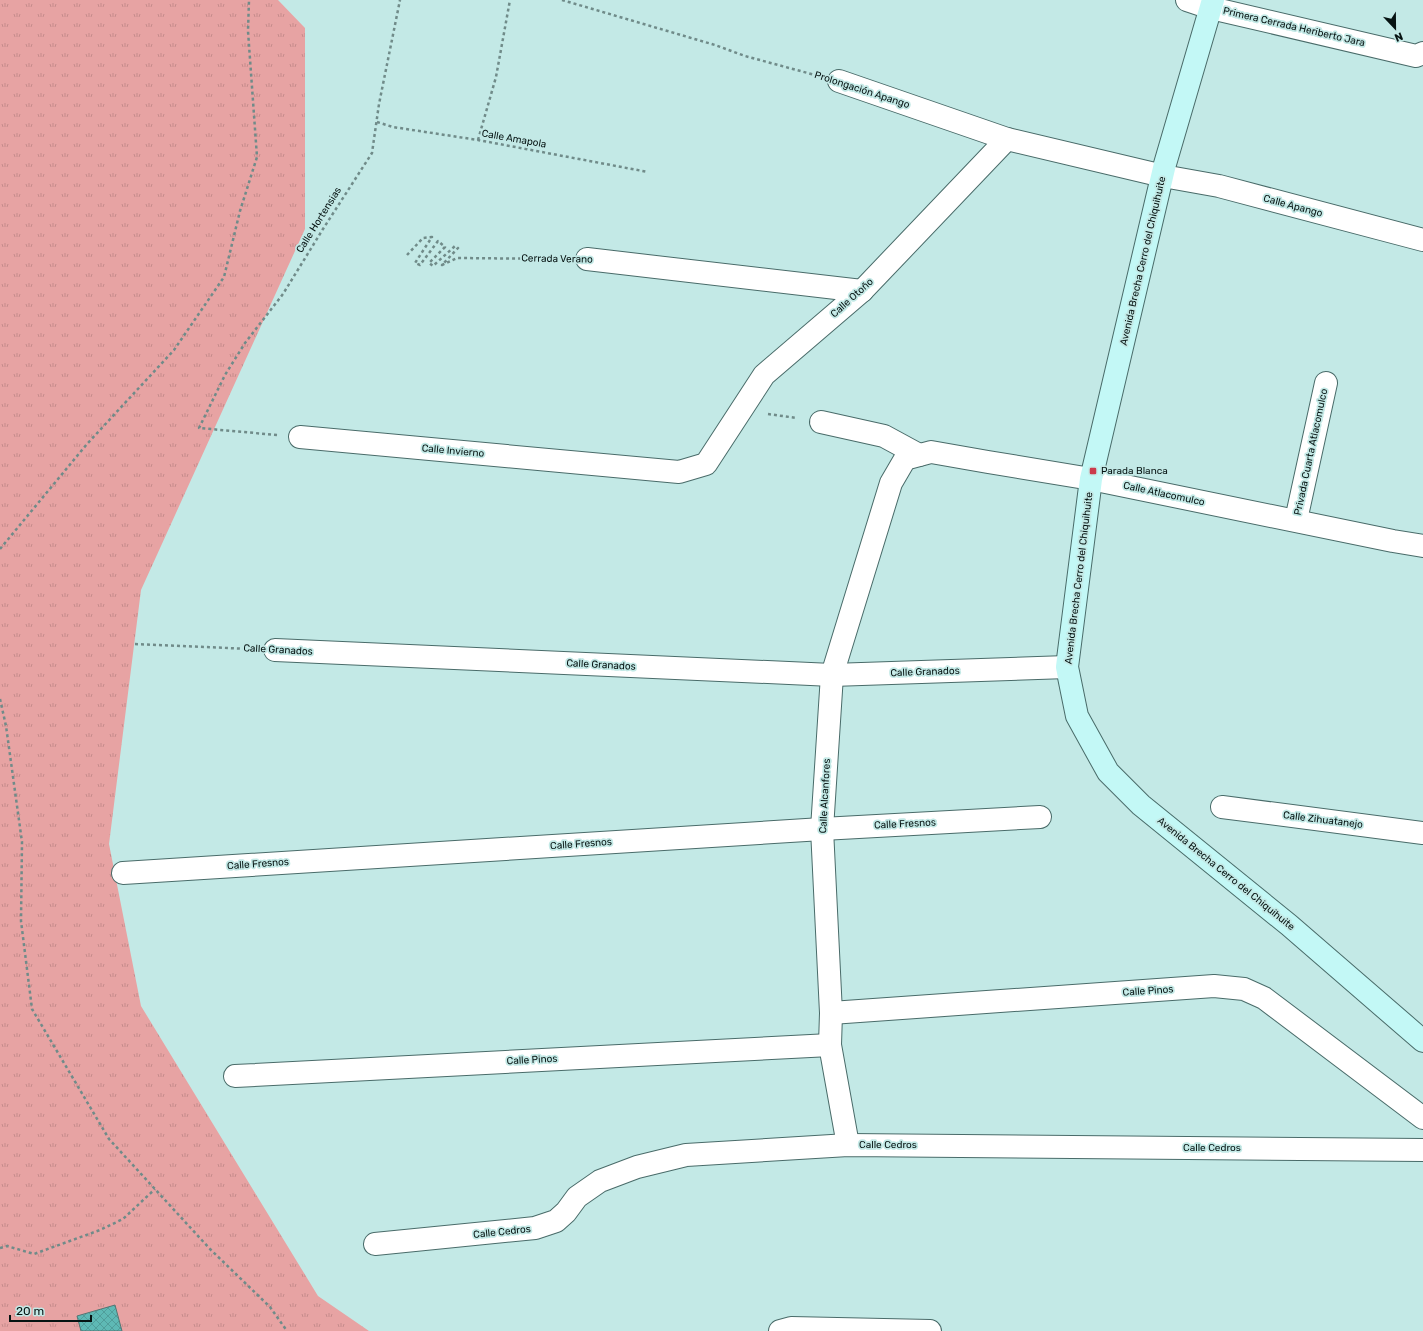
<svg xmlns="http://www.w3.org/2000/svg" width="1423" height="1331" viewBox="0 0 1423 1331" font-family="Rubik,sans-serif">
  <defs>
    <pattern id="grass-tufts" width="24" height="20" patternUnits="userSpaceOnUse"><rect width="24" height="20" fill="#e7a3a3"/><path d="M3 7l-1-3M5 7V3M7 7l1-3M15 17l-1-3M17 17v-4M19 17l1-3" fill="none" stroke="#c58b8b"/></pattern>
    <pattern id="building-cross-hatch" width="8" height="8" patternUnits="userSpaceOnUse"><rect width="8" height="8" fill="#5eb9b5"/><path d="M0 0l8 8M0 8l8-8" fill="none" stroke="#509e9b"/></pattern>
  </defs>
  <rect width="100%" height="100%" fill="#c3e9e6"/>
  <path fill="url(#grass-tufts)" d="M0,0H278L305,28V229L141,590L109,844L141,1006L318,1296L369,1331H0Z"/>
  <path fill="url(#building-cross-hatch)" stroke="#537573" d="M115,1305L122,1331H81L77,1316Z"/>
  <g fill="none" stroke-linecap="round" stroke-linejoin="round">
    <g stroke="#496b69" stroke-width="24">
      <g id="street">
        <path d="M1187,0L1211,8L1416,56L1423,53"/>
        <path d="M839,81L1007,139L1163,176L1219,186L1423,240"/>
        <path d="M587,259L862,291"/>
        <path d="M821,422L884,436L919,455"/>
        <path d="M300,437L679,472L706,464L764,375L862,291L1007,139"/>
        <path d="M1296,520L1326,383"/>
        <path d="M275,650L832,675L1067,667"/>
        <path d="M1222,807L1423,833"/>
        <path d="M123,873L822,829L1040,817"/>
        <path d="M831,1013L1214,986L1244,989L1264,998L1423,1118"/>
        <path d="M235,1076L830,1045"/>
        <path d="M848,1145L830,1045L831,1013L822,829L832,675L891,483L905,459L931,452L988,462L1091,479L1393,541L1423,546"/>
        <path d="M375,1244L535,1228L556,1221L566,1212L577,1197L600,1181L637,1167L686,1155L848,1145L1423,1150"/>
        <path d="M780,1331L791,1328L930,1331"/>
      </g>
    </g>
    <g stroke="#496b69" stroke-width="24">
      <path id="secondary" d="M1213,0L1165,164L1091,479L1067,667L1077,716L1108,772L1141,805L1289,925L1423,1041"/>
    </g>
    <g stroke="#708b89" stroke-width="2.5" stroke-dasharray="3 3" stroke-linecap="butt">
      <path d="M562,0L715,45L745,56L815,75"/>
      <path d="M377,122L393,127L478,140L648,172"/>
      <path d="M478,140L496,77L510,0"/>
      <path d="M407,255L423,238L432,237L415,263L420,265L438,241L445,247L429,263L433,266L455,246L458,248L442,265L457,258L562,259"/>
      <path d="M768,414L797,418"/>
      <path d="M277,435L199,428L225,375L245,343L283,294L323,229L372,153L379,104L400,0"/>
      <path d="M0,549L87,444L174,350L224,277L240,211L257,157L248,31L249,0"/>
      <path d="M135,644L251,649"/>
      <path d="M0,699L6,726L22,842L21,921L32,1009L109,1139L210,1249L270,1307L287,1331"/>
      <path d="M0,1248L7,1246L34,1254L100,1230L123,1219L155,1189"/>
    </g>
    <use href="#street" stroke="#fff" stroke-width="22"/>
    <use href="#secondary" stroke="#c3f8f6" stroke-width="22"/>
  </g>
  <rect fill="#cb3b4b" stroke="#c3e9e6" stroke-width="1.5" x="1089" y="467" width="8" height="8" rx="2"/>
  <g text-anchor="middle" dominant-baseline="central" stroke-width="3.5" stroke-linejoin="round" paint-order="stroke">
    <g font-size="10" fill="#061312" stroke="#c3e9e6">
      <text transform="translate(1294 27) rotate(13)">Primera Cerrada Heriberto Jara</text>
      <text transform="translate(862 90) rotate(18)">Prolongación Apango</text>
      <text transform="translate(514 139) rotate(10)">Calle Amapola</text>
      <text transform="translate(1293 206) rotate(15)">Calle Apango</text>
      <text transform="translate(319 220) rotate(-58)">Calle Hortensias</text>
      <text transform="translate(557 259) rotate(1)">Cerrada Verano</text>
      <text transform="translate(1143 261) rotate(-77)">Avenida Brecha Cerro del Chiquihuite</text>
      <text transform="translate(852 298) rotate(-42)">Calle Otoño</text>
      <text transform="translate(453 451) rotate(5)">Calle Invierno</text>
      <text transform="translate(1311 452) rotate(-78)">Privada Cuarta Atlacomulco</text>
      <text transform="translate(1164 494) rotate(12)">Calle Atlacomulco</text>
      <text transform="translate(1079 578) rotate(-83)">Avenida Brecha Cerro del Chiquihuite</text>
      <text transform="translate(278 650) rotate(3)">Calle Granados</text>
      <text transform="translate(601 665) rotate(3)">Calle Granados</text>
      <text transform="translate(925 672) rotate(-2)">Calle Granados</text>
      <text transform="translate(825 796) rotate(-87)">Calle Alcanfores</text>
      <text transform="translate(1323 820) rotate(7)">Calle Zihuatanejo</text>
      <text transform="translate(905 824) rotate(-3)">Calle Fresnos</text>
      <text transform="translate(581 844) rotate(-4)">Calle Fresnos</text>
      <text transform="translate(258 864) rotate(-4)">Calle Fresnos</text>
      <text transform="translate(1226 874) rotate(39)">Avenida Brecha Cerro del Chiquihuite</text>
      <text transform="translate(1148 991) rotate(-4)">Calle Pinos</text>
      <text transform="translate(532 1060) rotate(-3)">Calle Pinos</text>
      <text x="888" y="1145">Calle Cedros</text>
      <text x="1212" y="1148">Calle Cedros</text>
      <text transform="translate(502 1232) rotate(-6)">Calle Cedros</text>
    </g>
    <g font-size="10" fill="#061312" stroke="#c3e9e6" text-anchor="start">
      <text x="1101" y="471">Parada Blanca</text>
    </g>
  </g>
  <g transform="translate(1395 28) rotate(158)" stroke="#c3e9e6" stroke-width="3" paint-order="stroke">
  <path d="M0-3L7 15L0 10L-7 15Z" fill="#061312"/>
  <text y="-6" font-size="11" font-weight="bold" text-anchor="middle" fill="#061312">N</text>
  </g>
  <path d="M10 1315v6h81v-6" fill="none" stroke="#061312" stroke-width="2"/>
  <text x="16" y="1315" font-size="12" fill="#061312" stroke="#c3e9e6" stroke-width="3" paint-order="stroke">20 m</text>
</svg>
